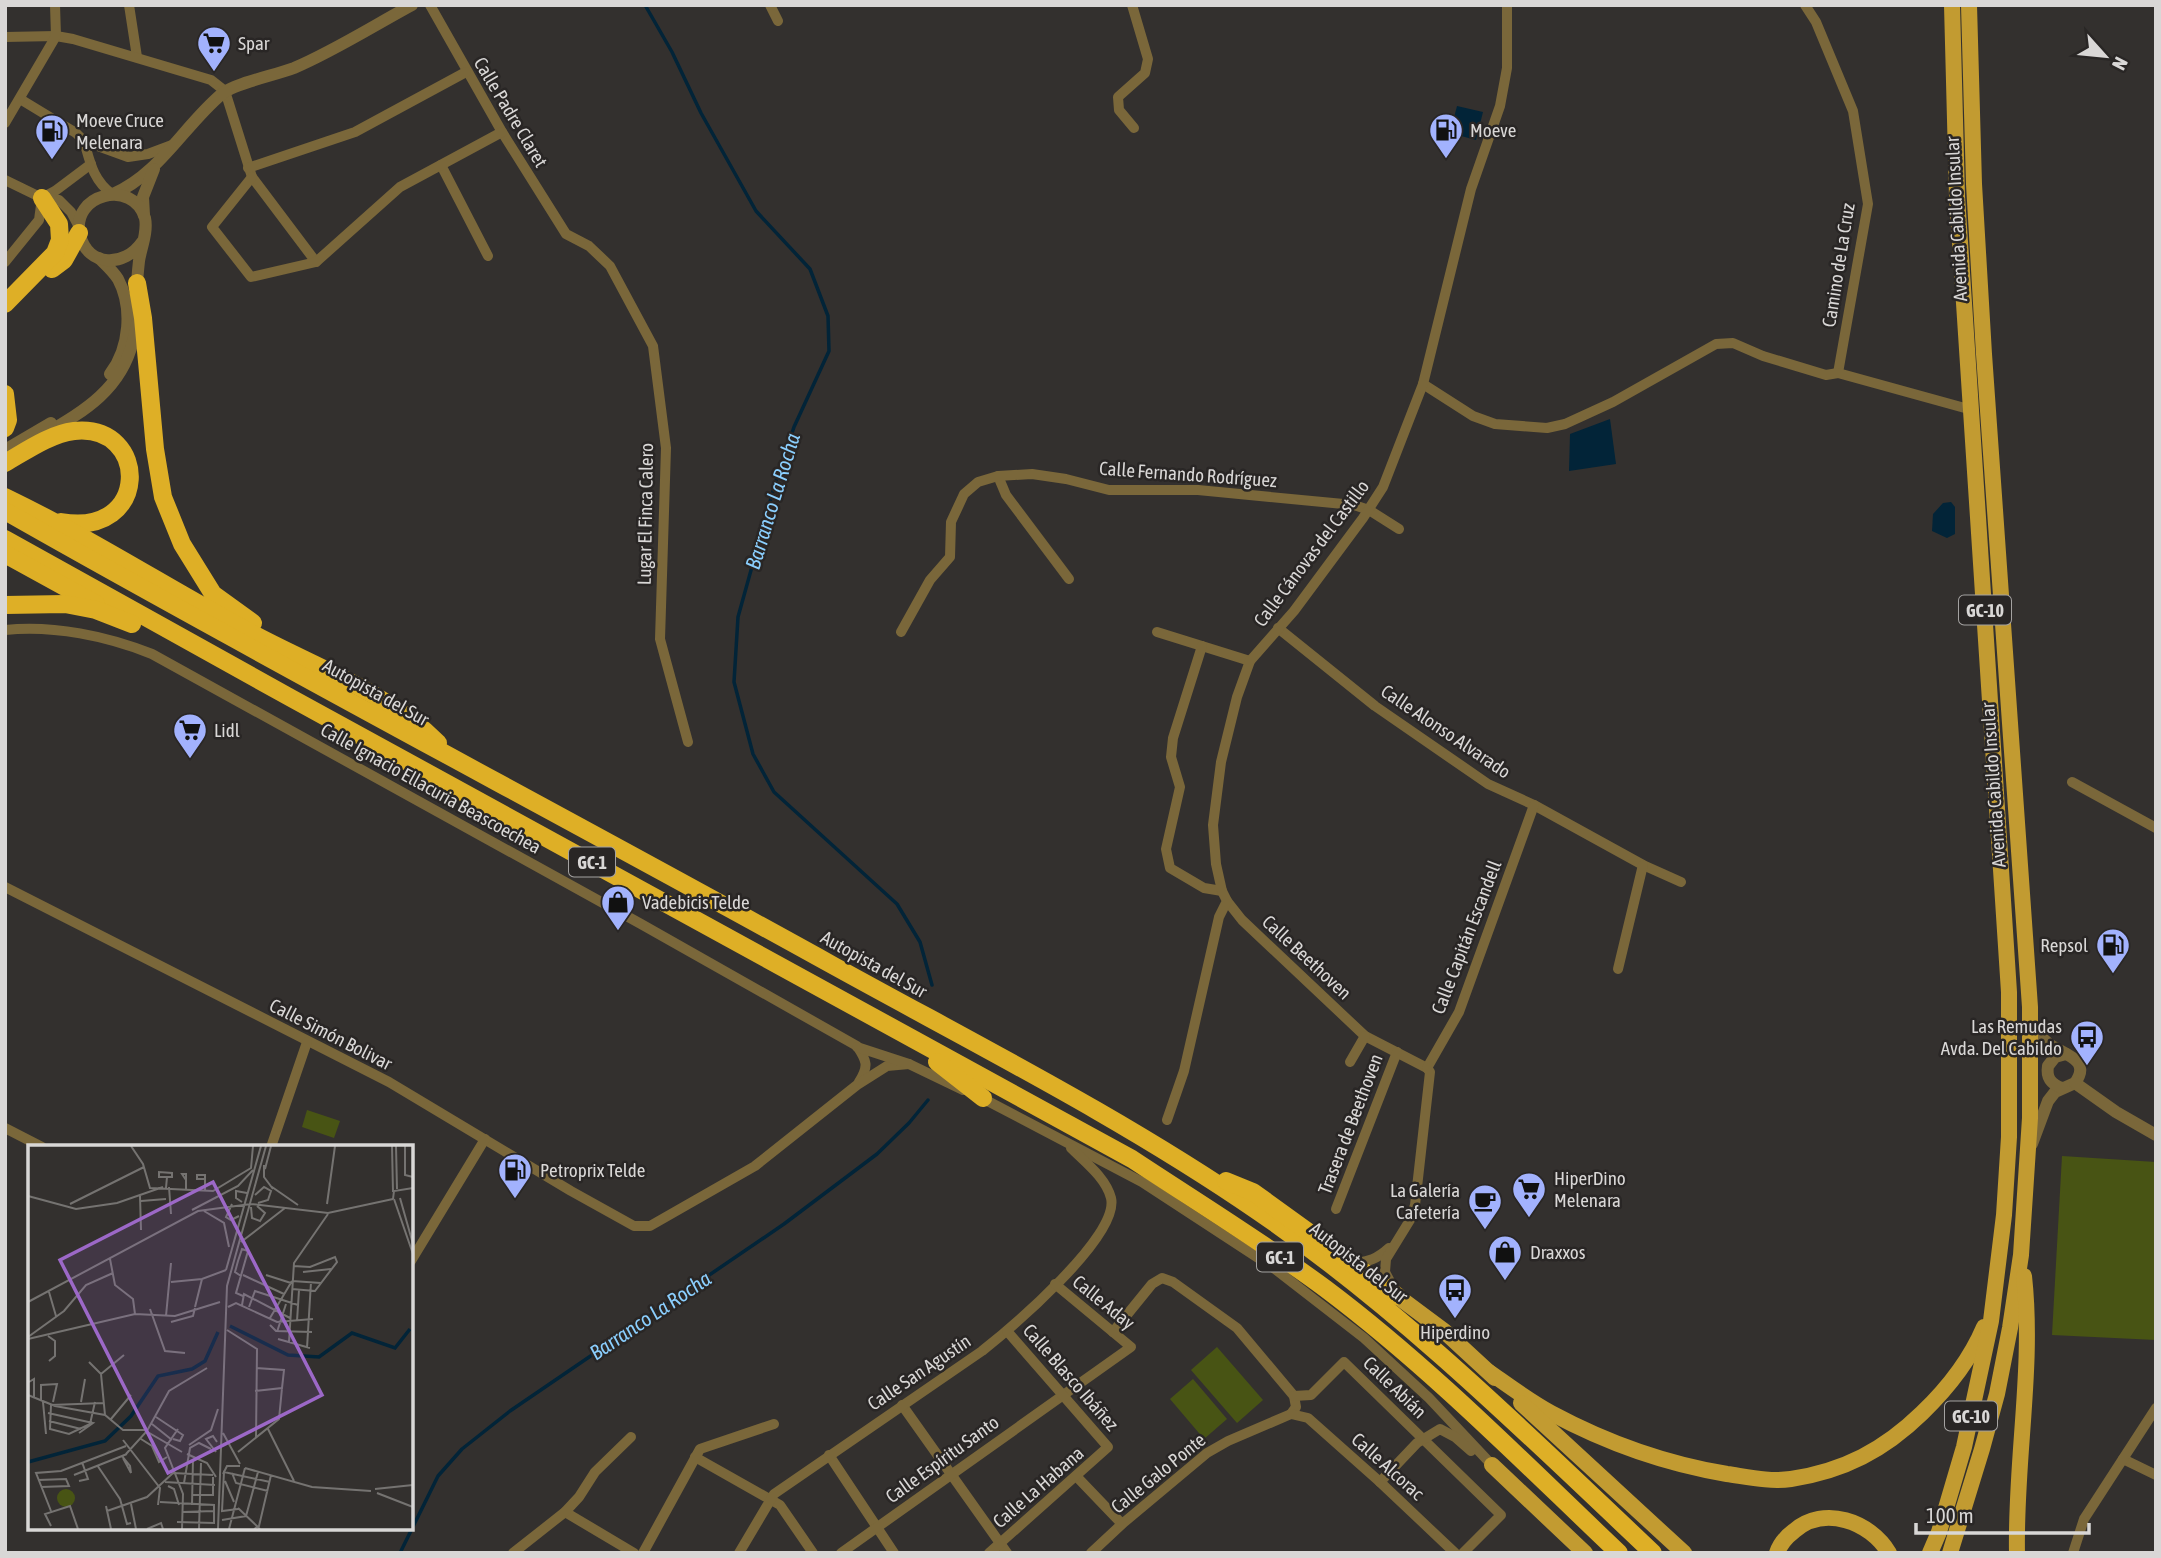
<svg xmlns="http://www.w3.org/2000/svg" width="2161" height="1558" viewBox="0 0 2161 1558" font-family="'Asap Condensed',sans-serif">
  <rect width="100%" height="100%" fill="#33302e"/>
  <g fill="#485414">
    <path d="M307,1110L340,1121L334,1138L302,1127Z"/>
    <path d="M2062,1156L2156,1162V1340L2052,1335Z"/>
    <path d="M1217,1347L1263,1400L1237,1423L1191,1370Z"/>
    <path d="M1193,1379L1227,1419L1204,1439L1170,1399Z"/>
  </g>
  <g fill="#022438">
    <path d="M1457,106L1483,112L1476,140L1450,133Z"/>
    <path d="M1610,419L1616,464L1569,471L1570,434Z"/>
    <path d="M1951,502L1955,507V534L1947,538L1932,531L1933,514L1943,503Z"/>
  </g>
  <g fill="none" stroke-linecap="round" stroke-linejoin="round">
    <g stroke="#022438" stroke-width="3.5">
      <path d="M645,5L672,52L701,113L756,211L810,269L828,316L829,351L794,427L775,484L738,617L734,682L753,754L774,792L897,904L920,942L932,985"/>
      <path d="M400,1553L438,1476L462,1449L510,1411L784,1224L877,1154L909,1123L928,1100"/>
    </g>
    <g stroke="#7a673a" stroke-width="10">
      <path d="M129,5L137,57"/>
      <path d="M430,5L502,132L566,234L589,246L610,266L653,346L666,448L660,639L688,742"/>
      <path d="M770,5L778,21"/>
      <path d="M1132,5L1148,59L1145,73L1118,97L1119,110L1134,128"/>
      <path d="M1805,5L1816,22L1853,111L1868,204L1838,373"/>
      <path d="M5,37L56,36L73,39L211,80L225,91L252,177L316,262"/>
      <path d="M20,99L76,133L84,141L128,157L148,154L172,145"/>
      <path d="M5,123L56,36L55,5"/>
      <path d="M84,141C90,162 93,180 112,194"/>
      <path d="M441,165L488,256"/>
      <path d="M248,168L355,132L466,72"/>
      <path d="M252,177L212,227L251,277L316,262L400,187L502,132"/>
      <path d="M5,180L42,198L59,200L71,212L79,227"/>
      <path d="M5,262L39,220L42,198L55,191L91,164"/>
      <path d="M1423,384L1473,416L1495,424L1547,428L1565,424L1613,402L1716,344L1733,343L1763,356L1826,375L1838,373L1972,410"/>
      <path d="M998,476L1006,495L1069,579"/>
      <path d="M1278,628L1375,706L1488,784L1534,805L1643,865L1681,882"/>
      <path d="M5,630C54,625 107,636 152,654L641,924L857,1046C867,1061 869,1066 859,1082"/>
      <path d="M901,632L930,580L950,557L951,522L964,494L978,482L998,476L1032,474L1066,479L1109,490H1198L1354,505L1369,510L1399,529"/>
      <path d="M1157,632L1250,661"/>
      <path d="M1202,646L1173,738L1171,757L1180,787L1166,849L1170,868L1204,888L1222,891"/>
      <path d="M2072,782L2156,828"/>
      <path d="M5,887L389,1082L571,1191L634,1226H650L755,1166L857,1085L887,1066L909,1064"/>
      <path d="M1227,901L1242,920L1365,1036L1427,1068"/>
      <path d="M1618,969L1643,865"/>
      <path d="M857,1047L909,1064L963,1090"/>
      <path d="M1350,1062L1365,1036"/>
      <path d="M980,1097L1142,1182L1275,1269L1364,1338L1429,1398L1492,1465"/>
      <path d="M1167,1120L1184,1071L1219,917L1227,901L1222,891L1216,864L1213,825L1221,762L1237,697L1250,661L1294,611L1363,518L1383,487L1423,384L1471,189L1500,106L1507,68V5"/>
      <path d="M5,1128L42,1147"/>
      <path d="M271,1147L307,1042"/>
      <path d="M1336,1209L1397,1052"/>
      <path d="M411,1261L485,1139"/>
      <path d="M1353,1262C1368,1263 1378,1258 1389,1248"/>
      <path d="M1394,1289L1385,1272L1386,1259L1410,1220L1415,1205L1430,1072L1427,1068L1459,1012L1534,805"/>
      <path d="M1113,1332L1152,1284L1162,1278L1173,1282L1237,1328L1294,1396L1296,1407L1291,1414"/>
      <path d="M1294,1396L1311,1395L1344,1362L1501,1515L1463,1553"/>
      <path d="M902,1405L1007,1553"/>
      <path d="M829,1455L894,1553"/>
      <path d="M695,1457L780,1505L813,1553"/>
      <path d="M2123,1459L2156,1475"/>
      <path d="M1077,1477L1122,1524"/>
      <path d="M1380,1482L1417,1443L1440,1429L1455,1437L1471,1451"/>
      <path d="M565,1512L634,1553"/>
      <path d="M513,1553L565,1512L579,1497L595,1472L631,1437"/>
      <path d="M643,1553L700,1449L774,1424"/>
      <path d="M739,1553L774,1494L982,1351C1011,1328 1120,1236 1111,1198C1106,1178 1085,1162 1071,1148"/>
      <path d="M841,1553L1131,1347L1055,1284"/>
      <path d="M989,1553L1108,1447L1007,1331"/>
      <path d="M1091,1553L1122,1524L1207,1453L1228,1441L1291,1414L1308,1418L1380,1482L1455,1553"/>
      <path d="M2073,1553L2084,1519L2156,1408"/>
    </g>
    <g stroke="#7a673a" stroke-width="12">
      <path d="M113,194C160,174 185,124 223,93C236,83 276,75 294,68C334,51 373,26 412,5"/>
      <path d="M144,215L143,197L154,169"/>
      <path d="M99,258C105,264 113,271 118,279C133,307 130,348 110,374"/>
      <path d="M137,288C137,279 138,270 139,261C141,248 148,232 145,218C133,178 70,194 80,235C88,268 125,267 142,242"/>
      <path d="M45,434C86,410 121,389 133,341C135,332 138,323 138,314"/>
      <path d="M5,450L51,423"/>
      <path d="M2030,1023C2036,1030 2041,1038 2049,1044C2064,1055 2092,1059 2075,1083L2055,1092L2048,1101L2032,1144"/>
      <path d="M2075,1083L2116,1112L2156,1135"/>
      <path d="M2062,1088C2051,1084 2046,1078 2048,1066L2055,1057L2066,1054"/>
    </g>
    <g stroke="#c29b31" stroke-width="16">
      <path d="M1397,1296L1444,1331L1495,1378"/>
      <path d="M1489,1372C1509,1386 1529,1401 1551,1413C1605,1442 1667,1464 1727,1474C1748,1477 1770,1482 1791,1479C1844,1471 1884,1450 1922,1413C1948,1388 1970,1360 1984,1327"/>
      <path d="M1521,1403L1684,1553"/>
      <path d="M1492,1465L1585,1553"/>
      <path d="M1777,1553C1780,1544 1786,1537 1794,1531C1824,1505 1870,1521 1889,1553"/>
      <path d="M1930,1553L1939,1532L1964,1447L1991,1321L2004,1215L2009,1137V992L1957,196L1952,5"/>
      <path d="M1950,1553L1982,1449L1997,1394L2010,1328L2021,1255L2030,1118V1007L1984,354L1974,184L1969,5"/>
      <path d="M2017,1553C2015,1460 2034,1368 2024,1276"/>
    </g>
    <g stroke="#deaf26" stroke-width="18">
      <path d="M52,269L64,260L79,233"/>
      <path d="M137,283L143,318L155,449L163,497L182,544L213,594L253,623"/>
      <path d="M5,304L55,253L60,240L59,224L42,198"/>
      <path d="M5,394L8,420L5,428"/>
      <path d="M5,463C26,451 50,434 74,431C150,423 151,538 61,522"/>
      <path d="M5,497C90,538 169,589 251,633C314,667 387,692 438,743"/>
      <path d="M5,511C279,667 558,813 834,966C977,1045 1124,1119 1259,1212C1403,1311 1527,1434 1653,1553"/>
      <path d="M5,539L291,698L1132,1159C1197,1202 1264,1243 1326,1289C1431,1368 1524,1463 1619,1553"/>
      <path d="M5,554L96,604"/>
      <path d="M5,605L65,604L96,610L132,624"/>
      <path d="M937,1062L983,1098"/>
      <path d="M1226,1181L1253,1192L1397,1296"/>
    </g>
  </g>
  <defs>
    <g id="supermarket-pin" transform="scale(1.75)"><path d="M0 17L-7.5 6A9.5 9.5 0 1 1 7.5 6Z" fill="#a2b2fd" stroke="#292625"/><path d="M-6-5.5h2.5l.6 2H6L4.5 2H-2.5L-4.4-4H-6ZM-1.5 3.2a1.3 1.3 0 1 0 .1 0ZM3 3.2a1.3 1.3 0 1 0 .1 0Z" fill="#111"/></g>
    <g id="fuel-pin" transform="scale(1.75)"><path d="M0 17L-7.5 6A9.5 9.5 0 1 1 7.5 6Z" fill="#a2b2fd" stroke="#292625"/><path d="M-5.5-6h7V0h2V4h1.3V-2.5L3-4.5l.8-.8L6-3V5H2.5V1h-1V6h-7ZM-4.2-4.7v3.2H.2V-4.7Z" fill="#111"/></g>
    <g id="shop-pin" transform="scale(1.75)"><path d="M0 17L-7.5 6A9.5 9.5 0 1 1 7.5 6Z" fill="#a2b2fd" stroke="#292625"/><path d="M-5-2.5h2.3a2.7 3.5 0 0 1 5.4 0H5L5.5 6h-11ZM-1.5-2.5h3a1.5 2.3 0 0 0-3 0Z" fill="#111"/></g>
    <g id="bus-pin" transform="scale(1.75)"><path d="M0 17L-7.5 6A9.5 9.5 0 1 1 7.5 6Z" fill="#a2b2fd" stroke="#292625"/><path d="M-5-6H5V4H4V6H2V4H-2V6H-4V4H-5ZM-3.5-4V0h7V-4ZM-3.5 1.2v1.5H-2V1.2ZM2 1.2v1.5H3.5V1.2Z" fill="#111"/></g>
    <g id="cafe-pin" transform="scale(1.75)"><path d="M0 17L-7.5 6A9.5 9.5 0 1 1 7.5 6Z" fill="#a2b2fd" stroke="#292625"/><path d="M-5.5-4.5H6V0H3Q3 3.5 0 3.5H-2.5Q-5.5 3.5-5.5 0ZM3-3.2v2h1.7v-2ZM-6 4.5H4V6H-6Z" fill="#111"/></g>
  </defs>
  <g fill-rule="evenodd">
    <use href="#supermarket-pin" x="214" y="43"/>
    <use href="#fuel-pin" x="1446" y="130"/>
    <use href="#fuel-pin" x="52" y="131"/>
    <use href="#supermarket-pin" x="190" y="730"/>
    <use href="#shop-pin" x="618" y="902"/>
    <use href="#fuel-pin" x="2113" y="945"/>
    <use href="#bus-pin" x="2087" y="1037"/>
    <use href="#fuel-pin" x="515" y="1170"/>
    <use href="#supermarket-pin" x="1529" y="1189"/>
    <use href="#cafe-pin" x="1485" y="1201"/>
    <use href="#shop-pin" x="1505" y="1252"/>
    <use href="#bus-pin" x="1455" y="1290"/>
  </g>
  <g text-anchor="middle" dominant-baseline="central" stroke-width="5" stroke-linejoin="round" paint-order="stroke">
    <g fill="#292625" stroke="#a4a2a1" stroke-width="2">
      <rect x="1959" y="595.5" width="52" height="29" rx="5"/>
      <rect x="569" y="847.5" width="46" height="29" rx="5"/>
      <rect x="1257" y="1242.5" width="46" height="29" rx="5"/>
      <rect x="1945" y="1401.5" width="52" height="29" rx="5"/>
    </g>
    <g font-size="18" font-weight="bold" fill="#d9d7d6">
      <text x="1985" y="610">GC-10</text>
      <text x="592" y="862">GC-1</text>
      <text x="1280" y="1257">GC-1</text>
      <text x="1971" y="1416">GC-10</text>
    </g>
    <g font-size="19" fill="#d9d7d6" stroke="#292625" text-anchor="start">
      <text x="238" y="43">Spar</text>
      <text x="76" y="120">Moeve Cruce<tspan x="76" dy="22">Melenara</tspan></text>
      <text x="1470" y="130">Moeve</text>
      <text x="214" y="730">Lidl</text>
      <text x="642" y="902">Vadebicis Telde</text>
      <text x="2088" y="945" text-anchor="end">Repsol</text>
      <text x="2062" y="1026" text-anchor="end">Las Remudas<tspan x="2062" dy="22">Avda. Del Cabildo</tspan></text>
      <text x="540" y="1170">Petroprix Telde</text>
      <text x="1554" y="1178">HiperDino<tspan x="1554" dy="22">Melenara</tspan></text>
      <text x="1460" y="1190" text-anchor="end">La Galería<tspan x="1460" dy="22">Cafetería</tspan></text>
      <text x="1530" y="1252">Draxxos</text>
      <text x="1455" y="1332" text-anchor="middle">Hiperdino</text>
    </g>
    <g font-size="19" fill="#d9d7d6" stroke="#292625">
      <text transform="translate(511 112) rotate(59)">Calle Padre Claret</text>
      <text transform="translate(1956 219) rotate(-93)">Avenida Cabildo Insular</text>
      <text transform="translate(1838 265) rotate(-81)">Camino de La Cruz</text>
      <text transform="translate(1188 474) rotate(4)">Calle Fernando Rodríguez</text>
      <text transform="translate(645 514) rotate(-89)">Lugar El Finca Calero</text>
      <text transform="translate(1311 553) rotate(-53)">Calle Cánovas del Castillo</text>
      <text transform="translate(376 692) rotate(29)">Autopista del Sur</text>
      <text transform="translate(1446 731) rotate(34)">Calle Alonso Alvarado</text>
      <text transform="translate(1993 785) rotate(-94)">Avenida Cabildo Insular</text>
      <text transform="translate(431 788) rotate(29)">Calle Ignacio Ellacuria Beascoechea</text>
      <text transform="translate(1466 937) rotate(-69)">Calle Capitán Escandell</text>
      <text transform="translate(1307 957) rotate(43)">Calle Beethoven</text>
      <text transform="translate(874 964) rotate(29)">Autopista del Sur</text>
      <text transform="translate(331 1034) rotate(27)">Calle Simón Bolivar</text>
      <text transform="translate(1350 1124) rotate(-69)">Trasera de Beethoven</text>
      <text transform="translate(1359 1262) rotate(38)">Autopista del Sur</text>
      <text transform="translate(1104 1302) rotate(39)">Calle Aday</text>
      <text transform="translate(919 1372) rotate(-34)">Calle San Agustín</text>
      <text transform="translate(1071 1377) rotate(49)">Calle Blasco Ibáñez</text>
      <text transform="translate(1395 1387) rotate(44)">Calle Abián</text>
      <text transform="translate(942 1459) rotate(-36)">Calle Espíritu Santo</text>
      <text transform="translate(1388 1466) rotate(42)">Calle Alcorac</text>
      <text transform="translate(1158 1473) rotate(-39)">Calle Galo Ponte</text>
      <text transform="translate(1038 1487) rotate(-41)">Calle La Habana</text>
    </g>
    <g font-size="21" font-style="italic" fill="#8bcffe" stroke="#292625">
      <text transform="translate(772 501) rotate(-73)">Barranco La Rocha</text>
      <text transform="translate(650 1315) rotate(-34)">Barranco La Rocha</text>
    </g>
  </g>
  <g transform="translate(28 1145)">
    <rect width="385" height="385" fill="#33302e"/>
    <path d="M29 353a9 9 0 1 1 18 0a9 9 0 1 1-18 0Z" fill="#485414"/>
    <path fill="none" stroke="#022438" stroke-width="3.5" d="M202,181L260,210L291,212L324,188L367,203L382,184M0,317L77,296L103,271L130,231L164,224L177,216L190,187"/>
    <path fill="none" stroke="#757371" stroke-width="2" d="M103,1L115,19L122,43L185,46L223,23L225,1M364,1L365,47M368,1L369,44M377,1V30L385,32M236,20V32L245,44M237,24L243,1M177,34H169V30H177V46M141,42L143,69M244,42L270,60M138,43L139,32H144V28L131,27V32H139M158,44V29H154L158,35M227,50L236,42L243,46L240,55L230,58M0,51L48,64L89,58L135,42M112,51L113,85M372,53L385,99M365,54L366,46L385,43M366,54L385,109M113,56L138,54M214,57L208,53V46L219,48M42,59L116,22M204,59L198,72L203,75L211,71M299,59L307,1M223,62L224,73L232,76L237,68L229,61M164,65L210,41L225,25M176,66L196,78L201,102M213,97L257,63M82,114L87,140L105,154L107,169M198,125L233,1M275,127L303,124M215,130L256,149M238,130L263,138M213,131L207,127L210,116L214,104L220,106M264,136L293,138M143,137L174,134L198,125M264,144L287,146L309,117L307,112L282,122L265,121M21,147L28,171M215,151L208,148L220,106M0,157L170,66L223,59L300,68L365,54M214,160L216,149L262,173M167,162L174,134M200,162L208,158L249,177L285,174M221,162L227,146L270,160M122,164L137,206L157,208M138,171L143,118M242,173L264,136M269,176L271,145M143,177L165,171L167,163M242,180L248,186L284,187M199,185L229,204L228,293M249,187L258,159M20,191L27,196V211L21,216M0,192L36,166L58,140L85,128M0,194L107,169L147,171L192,157M250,194L282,203M261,197L266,118L300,69M279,203L283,137M61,217L73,229L77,270M73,229L96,210M1,237L6,234V253M227,246L254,243L256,225L228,223M0,250L27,261L77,270L95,285H116L154,307M13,256V240L29,239L25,257M15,257L18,289M53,257L57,234M23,260L22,284L41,289L62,279L67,257M23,260L76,258M20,268L65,278L51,288M128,272L155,290L152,296L145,294M83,274L103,250M21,276L53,284M124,279L144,295M150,284L137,303L155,349L154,384M240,284L266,336M195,288L212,319M113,294L124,301L131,317L139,312M95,295L132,343L130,360M161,300L183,285L190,264M188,307L178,294L185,291L189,297M210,307L251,274L254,243M98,309L119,286L141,246L179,223M159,309L179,318L188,332M94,311L102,321L103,328L95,313M69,320L92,354L99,379L103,378M217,323L284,342L343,346M204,328L208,338L240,346M195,329L199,321H212M46,330L99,309M10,335L38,334L41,341L13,342M51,336L60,334L54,317M197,336L206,357M137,337L187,340M156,338L162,303L171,298L183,304M140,341L146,344L151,360M347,344L385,340M349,348L385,362M164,350H185V332M132,357L186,360V378L149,377M103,359L108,384M164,360L165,314M78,361L83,384M210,363L232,384M210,364L194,366L196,327L242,337M23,366L8,328L33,326L98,301M79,366L119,352L145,328L185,330M155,367L186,366M194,375L218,371L230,327M23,381L17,369L42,361L50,384M119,384L133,378L135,384M171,384L173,318M190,384L199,141L238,1M201,384L217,323M226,384L231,381L243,330"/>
    <path fill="#9c68c7" fill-opacity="0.15" stroke="#9c68c7" stroke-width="3.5" d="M185,37L294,250L140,328L32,115Z"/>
    <rect width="385" height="385" fill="none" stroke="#d9d7d6" stroke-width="3.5"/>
  </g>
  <rect width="2161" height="1558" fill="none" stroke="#d9d7d6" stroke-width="14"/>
  <g transform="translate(2105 56) rotate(117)" stroke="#292625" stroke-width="5" paint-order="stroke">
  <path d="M0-5L12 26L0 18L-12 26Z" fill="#d9d7d6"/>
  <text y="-10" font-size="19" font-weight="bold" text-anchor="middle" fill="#d9d7d6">N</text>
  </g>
  <path d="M1916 1523v10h173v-10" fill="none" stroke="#d9d7d6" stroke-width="3.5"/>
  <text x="1926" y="1523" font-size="21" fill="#d9d7d6" stroke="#292625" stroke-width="5" paint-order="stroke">100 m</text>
</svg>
